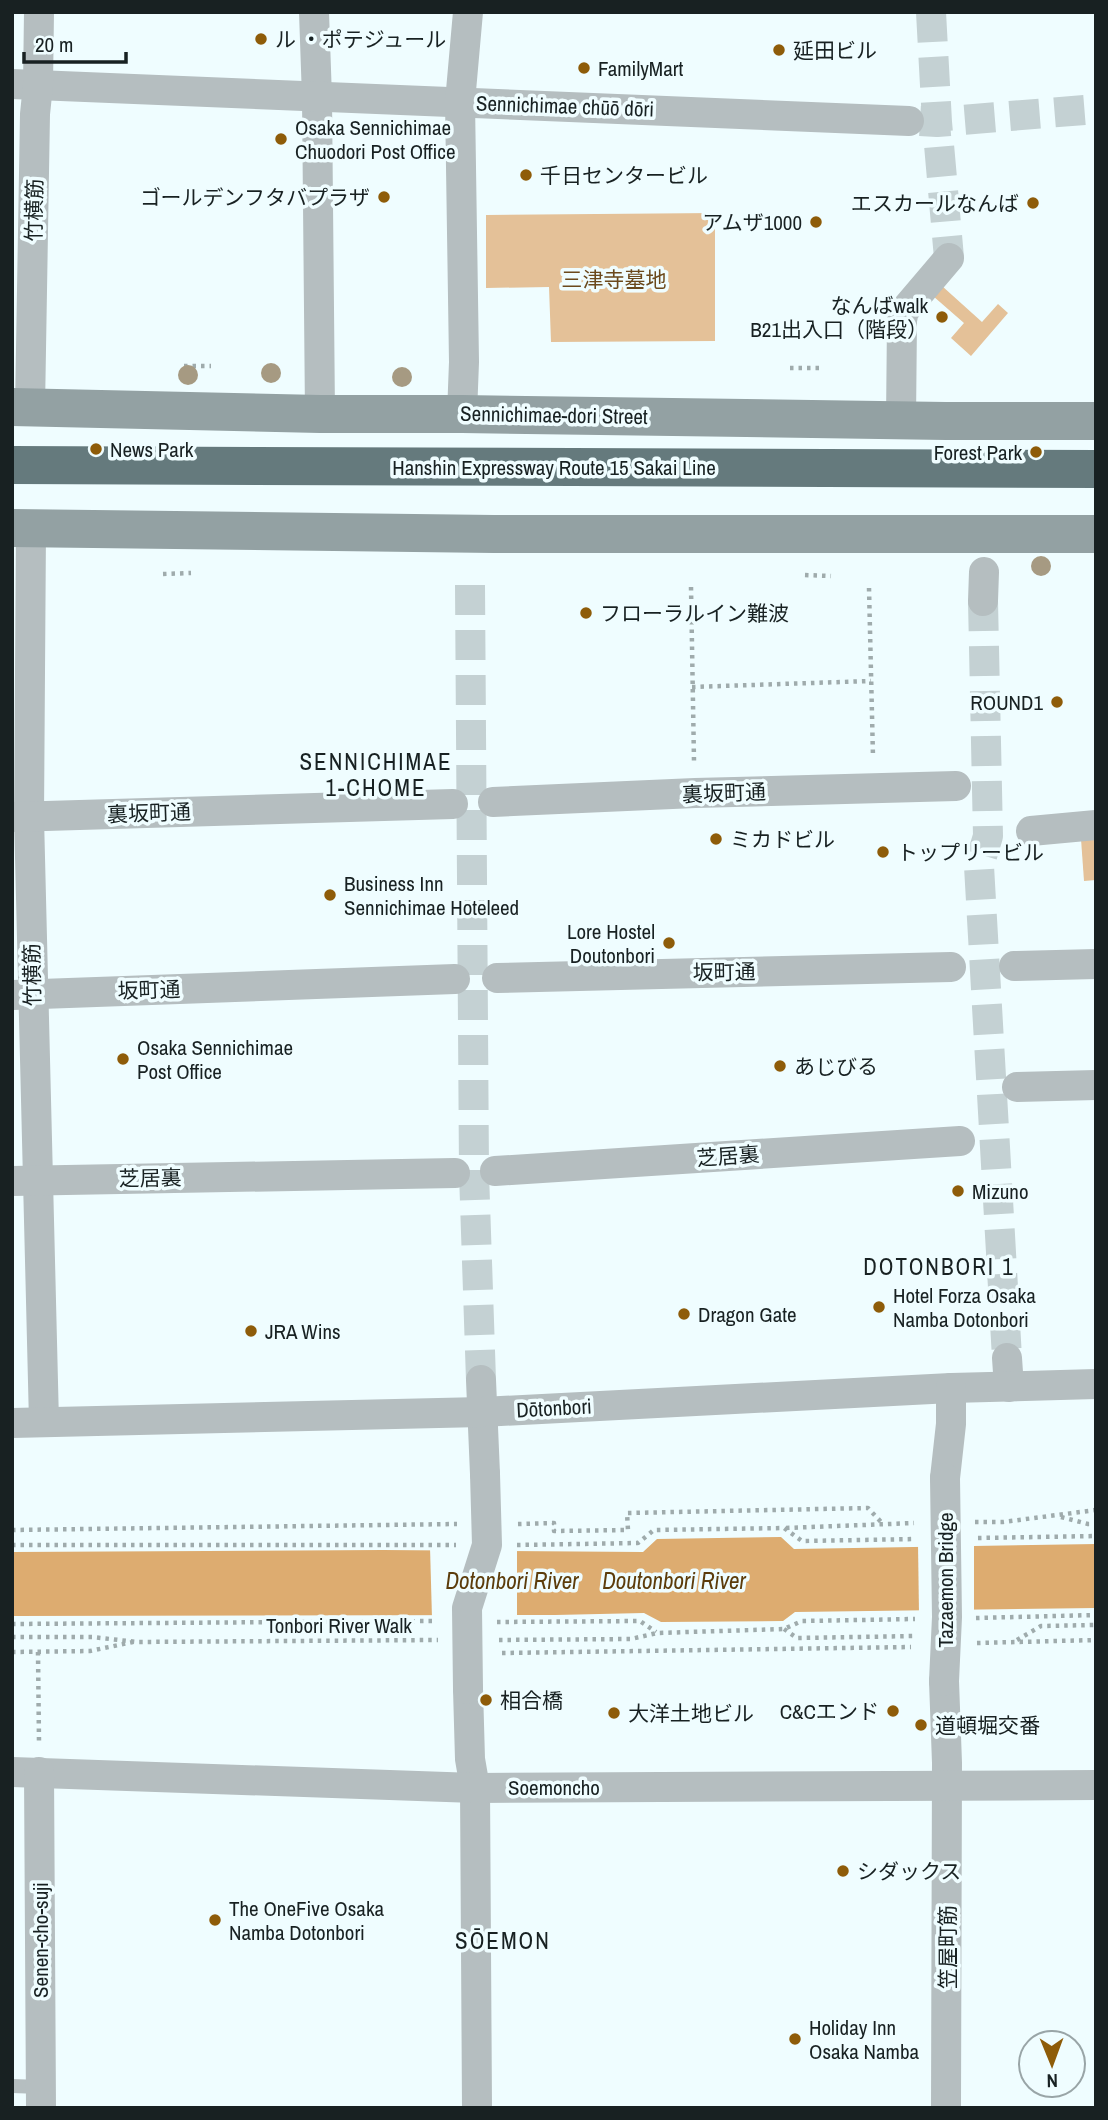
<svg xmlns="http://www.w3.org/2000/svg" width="1108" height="2120" viewBox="0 0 1108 2120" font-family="'Archivo Narrow','Noto Sans JP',sans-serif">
  <rect width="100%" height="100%" fill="#effdff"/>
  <g fill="#e4c198">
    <path d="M715,213V341L551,342L549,287L486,288V215Z"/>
    <path d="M942,286L982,322L998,304L1008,313L971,356L951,338L964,323L933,296Z"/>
    <path d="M1096,838V880L1084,881L1081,839Z"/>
  </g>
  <path fill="#ddac70" d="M781,1537L794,1549L1096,1544V1608L795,1612L783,1621L661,1622L644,1613L555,1615L12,1616V1552L383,1550L643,1552L657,1539Z"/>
  <g fill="#effdff">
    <path d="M974,1542V1613L919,1614L918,1543Z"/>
    <path d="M430,1547H517V1618H432Z"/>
  </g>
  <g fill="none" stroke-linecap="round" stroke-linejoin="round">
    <g stroke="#c4d1d3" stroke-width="30" stroke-dasharray="30 15" stroke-linecap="butt">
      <path d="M931,12L937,122L949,258"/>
      <path d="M920,121L937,122L1096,109"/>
      <path d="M470,585L474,1173L481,1380"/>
      <path d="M983,601L988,836L979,866L1007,1358"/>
    </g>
    <g stroke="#9fabac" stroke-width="4.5" stroke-dasharray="3.5 5" stroke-linecap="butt">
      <path d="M184,366H211"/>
      <path d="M790,368H823"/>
      <path d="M163,574L191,573"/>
      <path d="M805,575L831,576"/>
      <path d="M691,587L694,761"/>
      <path d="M869,588L873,757"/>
      <path d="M692,687L871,681"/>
      <path d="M1061,1517L1088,1524H1096"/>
      <path d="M975,1522H1003L1096,1510"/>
      <path d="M518,1524L554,1523V1531L628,1530L627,1513L868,1508L883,1524"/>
      <path d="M786,1528L914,1523"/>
      <path d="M12,1530L457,1524"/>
      <path d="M978,1538L1096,1536"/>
      <path d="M12,1545H456"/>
      <path d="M517,1545L638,1543L654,1530L784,1528L802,1541L916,1539"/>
      <path d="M976,1618L1096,1615"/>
      <path d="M497,1622L640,1621L656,1632"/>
      <path d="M12,1624L435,1621"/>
      <path d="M784,1629L797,1638L916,1636"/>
      <path d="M12,1637H92L137,1642L438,1640"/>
      <path d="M499,1640L631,1639L657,1633L784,1629L802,1621L915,1619"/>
      <path d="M1017,1640L1041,1626L1096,1625"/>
      <path d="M977,1643L1096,1640"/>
      <path d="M12,1652L90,1651L133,1642"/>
      <path d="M38,1652L39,1742"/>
      <path d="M502,1653L911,1647"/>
    </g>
    <path stroke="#b5bec0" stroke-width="14" d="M12,2086L41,2087"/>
    <g stroke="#b5bec0" stroke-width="30">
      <path d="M314,12L317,98L320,414"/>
      <path d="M12,84L909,121"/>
      <path d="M30,408L35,114L38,85L39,12"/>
      <path d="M462,414L464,362L460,102L468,12"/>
      <path d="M901,420L902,320L904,311L949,258"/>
      <path d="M31,529L29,817L44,1422"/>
      <path d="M983,601L984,572"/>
      <path d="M493,802L695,793L956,786"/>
      <path d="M12,817L453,804"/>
      <path d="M1031,831L1096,825"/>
      <path d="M1014,966L1096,964"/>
      <path d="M497,978L951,967"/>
      <path d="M13,995L455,979"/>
      <path d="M1017,1087L1096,1085"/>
      <path d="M495,1171L960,1141"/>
      <path d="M12,1181L455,1173"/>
      <path d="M1007,1358L1009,1387"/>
      <path d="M481,1380L485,1474"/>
      <path d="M12,1423L482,1412L951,1388L1096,1384"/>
      <path d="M945,1478L951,1424V1388"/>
      <path d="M944,1681L947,1763L946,2108"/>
      <path d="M468,1689L470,1759L475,1788L477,2108"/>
      <path d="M12,1772L475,1788L1096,1785"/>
      <path d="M39,1772L41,2108"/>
    </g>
    <g stroke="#93a1a3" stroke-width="38">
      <path d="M12,407L320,414H462L946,421H1096"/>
      <path d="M12,528L494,534H1096"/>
    </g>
    <path stroke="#657a7d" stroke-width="38" d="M12,465L1096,469"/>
    <g stroke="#b5bec0" stroke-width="30">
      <path d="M944,1681L947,1617L945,1478"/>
      <path d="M468,1689L467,1608L487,1545L485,1474"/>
    </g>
  </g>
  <g fill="#a69a82">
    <circle cx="271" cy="373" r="10"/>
    <circle cx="188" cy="375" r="10"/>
    <circle cx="402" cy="377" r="10"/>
    <circle cx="1041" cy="566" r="10"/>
  </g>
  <g fill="#8e5c09" stroke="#effdff" stroke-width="2.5">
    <circle cx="261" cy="39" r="7"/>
    <circle cx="779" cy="50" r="7"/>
    <circle cx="584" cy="68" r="7"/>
    <circle cx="281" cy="139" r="7"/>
    <circle cx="526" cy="175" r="7"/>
    <circle cx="384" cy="197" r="7"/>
    <circle cx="1033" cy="203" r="7"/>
    <circle cx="816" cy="222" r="7"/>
    <circle cx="942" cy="317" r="7"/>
    <circle cx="96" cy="449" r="7"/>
    <circle cx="1036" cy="452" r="7"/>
    <circle cx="586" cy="613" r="7"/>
    <circle cx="1057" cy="702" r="7"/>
    <circle cx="716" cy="839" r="7"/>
    <circle cx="883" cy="852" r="7"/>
    <circle cx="330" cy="895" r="7"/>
    <circle cx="669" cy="943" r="7"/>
    <circle cx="123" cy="1059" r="7"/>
    <circle cx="780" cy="1066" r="7"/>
    <circle cx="958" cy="1191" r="7"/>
    <circle cx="879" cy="1307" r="7"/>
    <circle cx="684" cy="1314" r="7"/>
    <circle cx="251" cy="1331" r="7"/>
    <circle cx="486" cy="1700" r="7"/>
    <circle cx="893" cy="1711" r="7"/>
    <circle cx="614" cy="1713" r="7"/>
    <circle cx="921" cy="1725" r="7"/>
    <circle cx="843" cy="1871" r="7"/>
    <circle cx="215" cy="1920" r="7"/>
    <circle cx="795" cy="2039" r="7"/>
  </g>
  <g text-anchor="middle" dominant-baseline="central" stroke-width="7" stroke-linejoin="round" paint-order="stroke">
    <g font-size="21" fill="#182122" stroke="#effdff" text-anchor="start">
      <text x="275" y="39">ル ・ポテジュール</text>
      <text x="793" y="50">延田ビル</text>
      <text x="598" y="68">FamilyMart</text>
      <text x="295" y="127">Osaka Sennichimae<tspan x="295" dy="24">Chuodori Post Office</tspan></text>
      <text x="540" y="175">千日センタービル</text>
      <text x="370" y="197" text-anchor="end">ゴールデンフタバプラザ</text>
      <text x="1019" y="203" text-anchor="end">エスカールなんば</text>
      <text x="802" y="222" text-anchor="end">アムザ1000</text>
      <text x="928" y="305" text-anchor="end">なんばwalk<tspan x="928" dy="24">B21出入口（階段）</tspan></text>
      <text x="110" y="449">News Park</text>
      <text x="1022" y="452" text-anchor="end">Forest Park</text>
      <text x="600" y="613">フローラルイン難波</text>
      <text x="1043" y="702" text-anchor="end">ROUND1</text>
      <text x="730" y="839">ミカドビル</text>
      <text x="897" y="852">トップリービル</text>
      <text x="344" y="883">Business Inn<tspan x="344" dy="24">Sennichimae Hoteleed</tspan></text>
      <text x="655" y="931" text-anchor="end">Lore Hostel<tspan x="655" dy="24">Doutonbori</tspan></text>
      <text x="137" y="1047">Osaka Sennichimae<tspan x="137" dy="24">Post Office</tspan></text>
      <text x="794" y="1066">あじびる</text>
      <text x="972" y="1191">Mizuno</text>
      <text x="893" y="1295">Hotel Forza Osaka<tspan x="893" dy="24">Namba Dotonbori</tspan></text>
      <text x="698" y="1314">Dragon Gate</text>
      <text x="265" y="1331">JRA Wins</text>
      <text x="500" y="1700">相合橋</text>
      <text x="879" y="1711" text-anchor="end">C&amp;Cエンド</text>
      <text x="628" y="1713">大洋土地ビル</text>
      <text x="935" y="1725">道頓堀交番</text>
      <text x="857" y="1871">シダックス</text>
      <text x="229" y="1908">The OneFive Osaka<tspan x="229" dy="24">Namba Dotonbori</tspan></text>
      <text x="809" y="2027">Holiday Inn<tspan x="809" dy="24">Osaka Namba</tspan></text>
    </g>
    <g font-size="21" fill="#182122" stroke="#effdff">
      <text transform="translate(565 106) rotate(2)">Sennichimae chūō dōri</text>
      <text transform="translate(34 210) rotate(-89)">竹横筋</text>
      <text transform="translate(554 415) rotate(1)">Sennichimae-dori Street</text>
      <text x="554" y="467">Hanshin Expressway Route 15 Sakai Line</text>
      <text transform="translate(724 793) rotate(-2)">裏坂町通</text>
      <text transform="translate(149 813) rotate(-2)">裏坂町通</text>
      <text transform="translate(724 972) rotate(-1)">坂町通</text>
      <text transform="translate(32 975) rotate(-91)">竹横筋</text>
      <text transform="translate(149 990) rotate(-2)">坂町通</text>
      <text transform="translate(728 1156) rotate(-4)">芝居裏</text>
      <text transform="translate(150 1178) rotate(-1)">芝居裏</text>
      <text transform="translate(554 1408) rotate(-3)">Dōtonbori</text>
      <text transform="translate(945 1580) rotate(-90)">Tazaemon Bridge</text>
      <text x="339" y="1625">Tonbori River Walk</text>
      <text x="554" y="1787">Soemoncho</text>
      <text transform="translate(40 1940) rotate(-90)">Senen-cho-suji</text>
      <text transform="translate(947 1947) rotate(-90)">笠屋町筋</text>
    </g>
    <g font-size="21" fill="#6b491c" stroke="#effdff">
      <text x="614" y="279">三津寺墓地</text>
    </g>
    <g font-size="23" letter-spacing="2" fill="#182122" stroke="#effdff">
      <text x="376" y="761">SENNICHIMAE<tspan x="376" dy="26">1-CHOME</tspan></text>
      <text x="939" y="1266">DOTONBORI 1</text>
      <text x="503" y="1940">SŌEMON</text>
    </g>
    <g font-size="23" font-style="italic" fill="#5c3c0b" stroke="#effdff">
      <text x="512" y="1580">Dotonbori River</text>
      <text x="674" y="1580">Doutonbori River</text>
    </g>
  </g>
  <rect width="1108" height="2120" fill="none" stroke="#182122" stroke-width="28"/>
  <g transform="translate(1052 2064) rotate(179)"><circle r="33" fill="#effdff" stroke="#99a5a7" stroke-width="2"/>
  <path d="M0-5L12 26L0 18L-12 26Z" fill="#8e5c09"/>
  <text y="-10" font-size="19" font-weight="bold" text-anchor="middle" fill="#182122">N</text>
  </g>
  <path d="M24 52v10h102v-10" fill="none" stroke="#182122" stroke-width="3.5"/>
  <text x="35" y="52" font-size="21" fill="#182122" stroke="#effdff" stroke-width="5" paint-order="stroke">20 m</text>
</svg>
